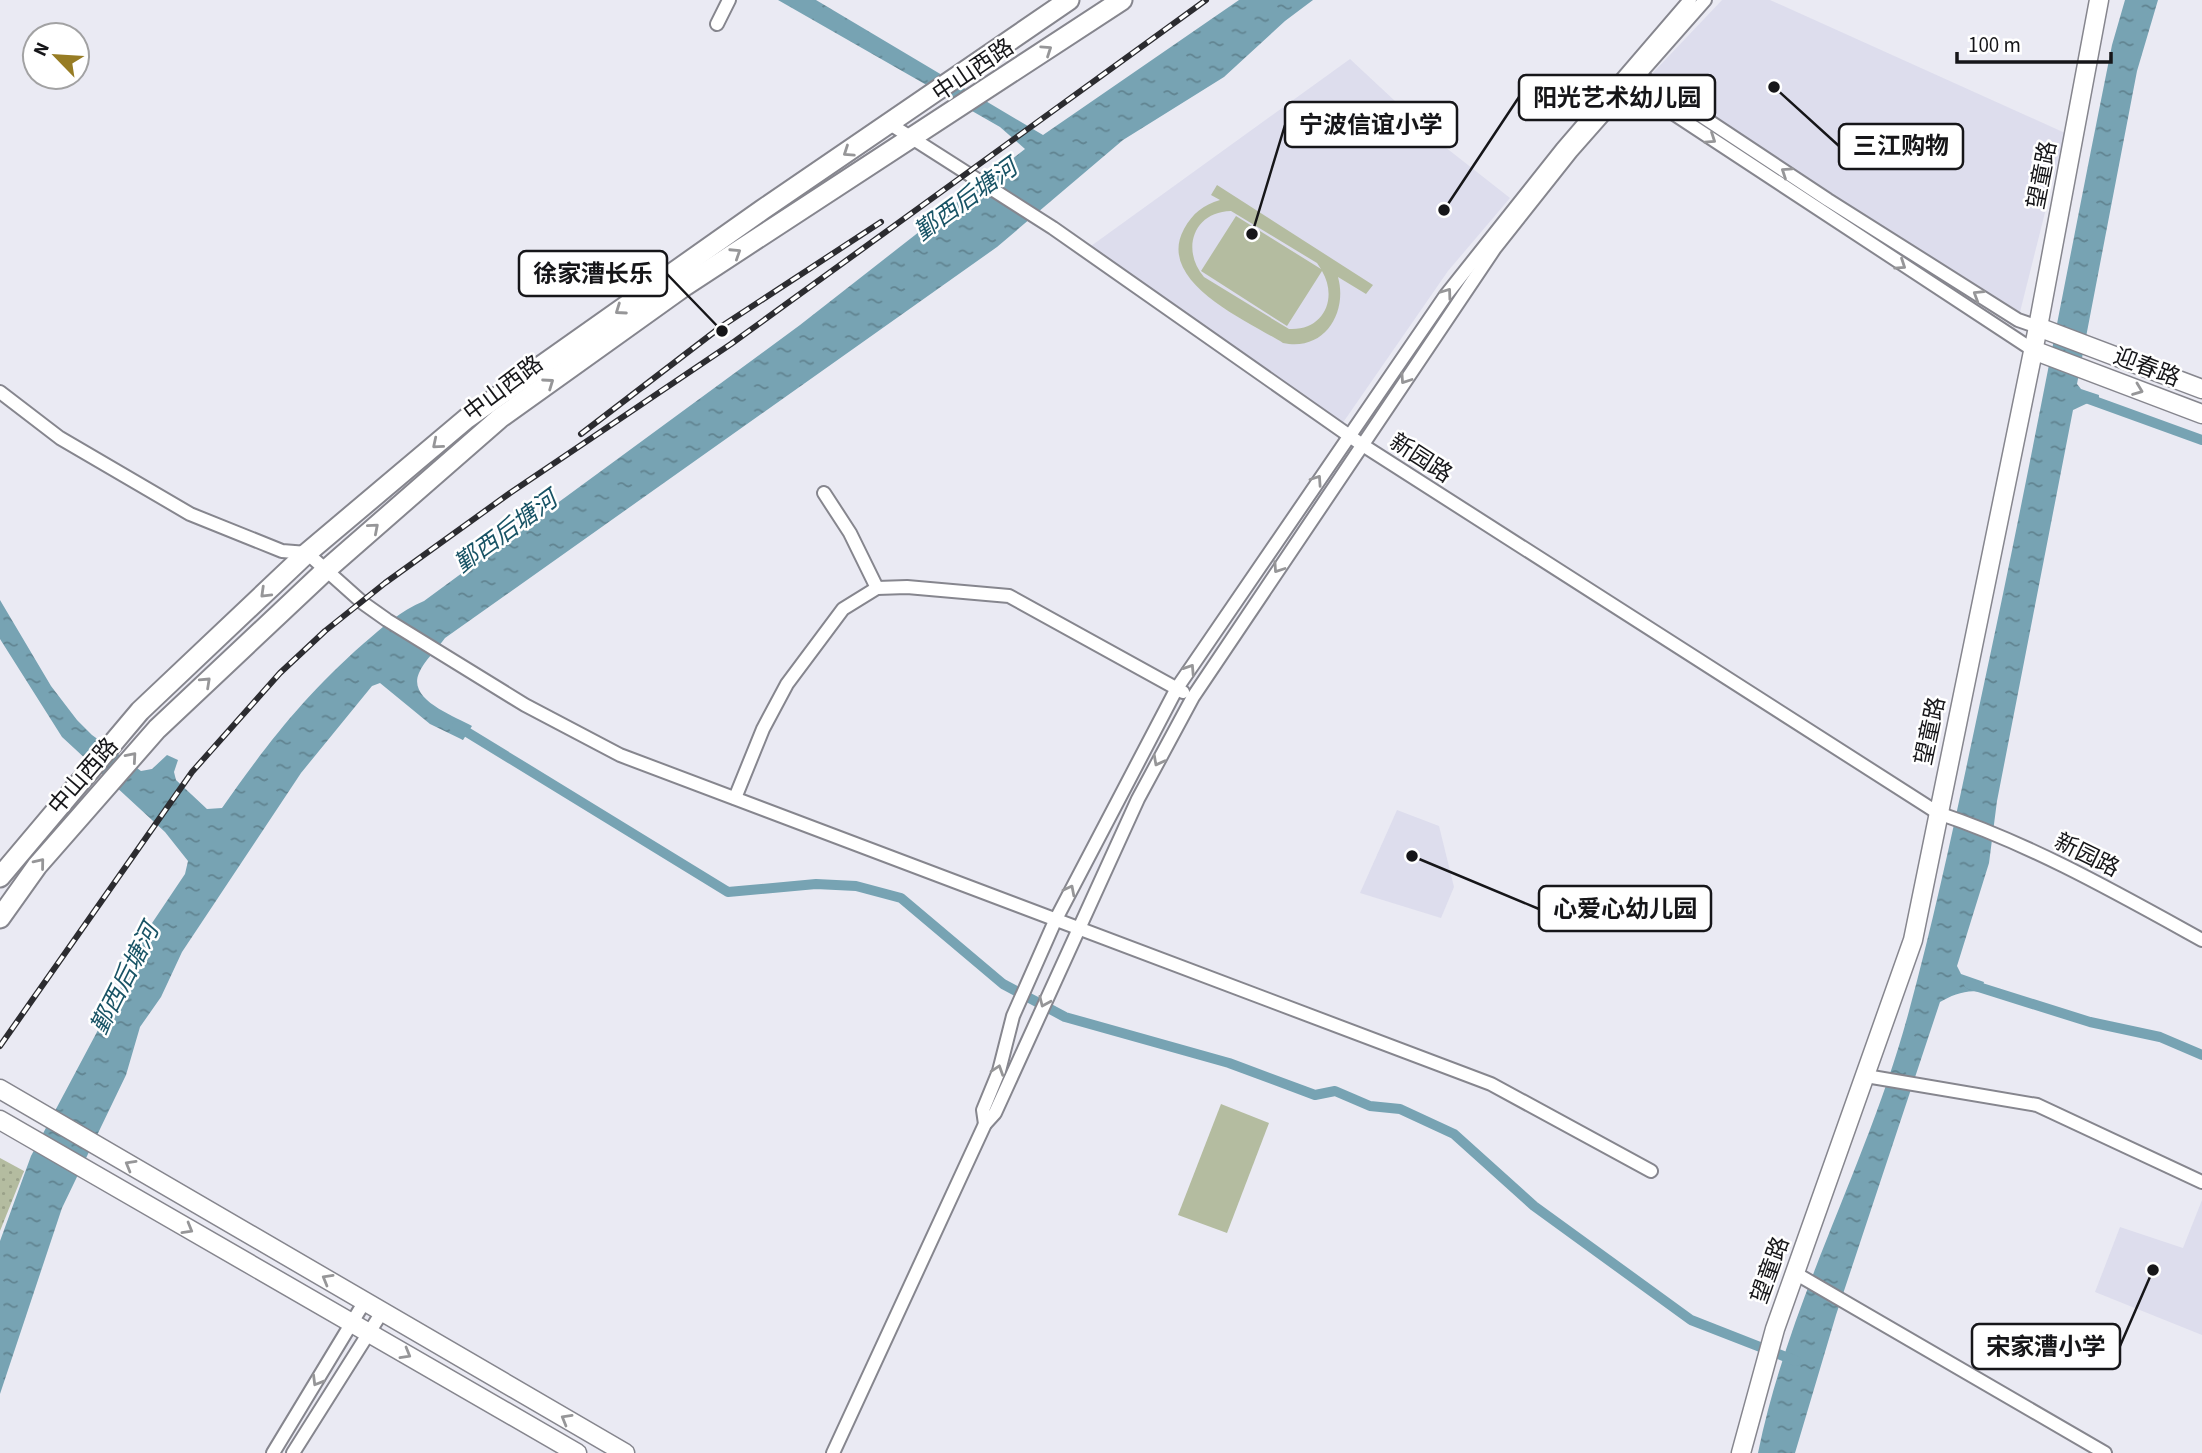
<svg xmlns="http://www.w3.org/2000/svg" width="2202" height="1453" viewBox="0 0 2202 1453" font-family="'Source Sans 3','Noto Sans SC',sans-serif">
  <defs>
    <pattern id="park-dots" width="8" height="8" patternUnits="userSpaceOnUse" patternTransform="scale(1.75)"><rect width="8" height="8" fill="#b4bca0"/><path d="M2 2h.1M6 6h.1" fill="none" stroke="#9aa189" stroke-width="1.8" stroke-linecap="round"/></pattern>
    <pattern id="water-ripples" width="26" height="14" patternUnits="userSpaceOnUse" patternTransform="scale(1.75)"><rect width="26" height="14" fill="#77a3b3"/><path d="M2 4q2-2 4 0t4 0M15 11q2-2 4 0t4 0" fill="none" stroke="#618491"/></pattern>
  </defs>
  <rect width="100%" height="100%" fill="#eaeaf3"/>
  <g fill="#dddded">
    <path d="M1722,0H1770L2065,133L2020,312L1648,78Z"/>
    <path d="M1350,59L1440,143L1510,198L1448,271L1342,424L1091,246Z"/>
    <path d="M1397,810L1439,826L1454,887L1441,918L1360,893Z"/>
    <path d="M2202,1200V1335L2095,1292L2120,1227L2183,1248Z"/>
  </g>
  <path fill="url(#park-dots)" d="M0,1158L24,1171L0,1231Z"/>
  <g fill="#b4bca0" fill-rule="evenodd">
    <path d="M1217,185L1373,285L1366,294L1338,277C1348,313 1324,352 1283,343C1248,321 1155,282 1184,229C1193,213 1203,205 1220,200L1211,195ZM1231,211L1317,263L1321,269L1236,216L1201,271L1287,326L1322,271C1338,298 1324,331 1289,329L1204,277C1181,250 1193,212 1231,211Z"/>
    <path d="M1221,1104L1269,1123L1227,1233L1178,1215Z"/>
  </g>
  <g fill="url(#water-ripples)">
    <path d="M778,0H816L1043,135L1239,0H1313L1285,21L1224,77L1123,140L997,247L445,638C437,649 424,661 419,673C407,700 455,716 472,726L463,740L430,724L380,683L372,686L301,773L182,952L161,997L140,1027L126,1075L62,1208L0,1394V1241L31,1156L123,983L141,967L142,938L185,874L188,861L165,832L62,737L0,639V600L51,686L77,720L92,735L141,771L152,769L167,755L178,760L174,772L176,780L207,809L222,808C267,744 304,696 363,644C383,627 400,611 424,601L800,325L1025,149L1000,127Z"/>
    <path d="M2125,0H2158L2137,71L2077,384L2081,389L2099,395L2098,407L2088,403L2073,410L1997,801L1989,863L1957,966L1961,974L1984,982L1981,992C1967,989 1952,995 1940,1002L1836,1315L1795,1453H1758C1789,1300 1869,1161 1909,1011C1937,908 1959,802 1981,698C2028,481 2068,263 2112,45Z"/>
  </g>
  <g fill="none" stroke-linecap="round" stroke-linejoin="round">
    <g stroke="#77a3b3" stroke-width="10">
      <path d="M2086,398L2202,440"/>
      <path d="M457,726L728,892L816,884L856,886L901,898L1003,984L1065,1017L1229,1063L1315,1095L1335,1091L1370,1106L1400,1109L1454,1134L1534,1206L1691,1320L1796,1361"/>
      <path d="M1969,984L2090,1022L2160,1037L2202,1055"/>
    </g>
    <g stroke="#86868e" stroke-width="16">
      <g id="street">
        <path d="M717,24L729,0"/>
        <path d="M1635,72L1828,200L2018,320L2038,327"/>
        <path d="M1627,83L2033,350"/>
        <path d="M890,124L1053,228L1361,444L1938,813C2031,844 2117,893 2202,940"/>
        <path d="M0,392L60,438L190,514L282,551L307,553L363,603L387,620L525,705L620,755L1491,1084L1651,1171"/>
        <path d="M824,493L850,533L877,588"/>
        <path d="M735,798L763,729L787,684L843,609L877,588L907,587L1009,596L1183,692"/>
        <path d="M1866,1076L2037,1105L2202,1182"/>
        <path d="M985,1124L983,1110L999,1071L1013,1016L1055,921L1177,688L1446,295L1562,149L1690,0"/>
        <path d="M1795,1273L2105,1453"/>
        <path d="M273,1453L365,1301"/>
        <path d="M293,1453L382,1312"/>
        <path d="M833,1453L985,1124L995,1113L1138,799L1193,697L1495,248L1571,152L1705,0"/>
      </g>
    </g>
    <g stroke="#86868e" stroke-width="21">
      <g id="secondary">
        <path d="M2038,327L2202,389"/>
        <path d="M2033,350L2202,414"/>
        <path d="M0,1089L625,1453"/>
        <path d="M0,1120L577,1453"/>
        <path d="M1741,1453L1775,1329L1913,940L2038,327L2099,0"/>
      </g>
    </g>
    <g stroke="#86868e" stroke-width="23">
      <g id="primary">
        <path d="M0,877L140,711L307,553L466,419L762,210L1069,0"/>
        <path d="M0,918L37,866L157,729L326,570L500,418L686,285L1122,0"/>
      </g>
    </g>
    <use href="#street" stroke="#fff" stroke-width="12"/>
    <use href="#secondary" stroke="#fff" stroke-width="18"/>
    <use href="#primary" stroke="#fff" stroke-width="19"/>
    <g stroke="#2c2c30" stroke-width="6">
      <g id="rail">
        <path d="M581,434L722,326L881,222"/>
        <path d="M0,1046L192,772L280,673L325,631L385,583L510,493L731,344L1206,0"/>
      </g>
    </g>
    <use href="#rail" stroke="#fff" stroke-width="3.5" stroke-dasharray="10" stroke-linecap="butt"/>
  </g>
  <defs><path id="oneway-chevron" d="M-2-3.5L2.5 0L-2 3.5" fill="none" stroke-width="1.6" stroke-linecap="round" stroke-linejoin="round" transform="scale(1.75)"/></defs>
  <g stroke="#969698">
    <use href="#oneway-chevron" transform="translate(1047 50) rotate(-34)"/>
    <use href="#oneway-chevron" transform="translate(1711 139) rotate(34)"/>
    <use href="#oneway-chevron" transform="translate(848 152) rotate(146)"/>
    <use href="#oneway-chevron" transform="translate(1786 172) rotate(-146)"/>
    <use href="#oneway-chevron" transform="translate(736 253) rotate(-33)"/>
    <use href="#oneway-chevron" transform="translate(1901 265) rotate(34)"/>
    <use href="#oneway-chevron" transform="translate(1447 293) rotate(-54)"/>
    <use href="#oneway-chevron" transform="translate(1978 295) rotate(-148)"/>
    <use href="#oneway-chevron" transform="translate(620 310) rotate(145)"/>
    <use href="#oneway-chevron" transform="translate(1405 379) rotate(124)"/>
    <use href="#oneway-chevron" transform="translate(549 383) rotate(-35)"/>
    <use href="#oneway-chevron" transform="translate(2138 390) rotate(21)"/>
    <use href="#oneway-chevron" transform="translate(437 444) rotate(140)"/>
    <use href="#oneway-chevron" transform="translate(1317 480) rotate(-56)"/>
    <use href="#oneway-chevron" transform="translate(374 528) rotate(-41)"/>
    <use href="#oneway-chevron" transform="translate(1278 568) rotate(124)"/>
    <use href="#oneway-chevron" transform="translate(265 593) rotate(136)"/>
    <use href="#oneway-chevron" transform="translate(1190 669) rotate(-57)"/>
    <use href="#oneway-chevron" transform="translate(206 682) rotate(-43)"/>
    <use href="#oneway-chevron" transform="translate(132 757) rotate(-49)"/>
    <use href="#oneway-chevron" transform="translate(1158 761) rotate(118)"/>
    <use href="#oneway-chevron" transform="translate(40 863) rotate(-51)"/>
    <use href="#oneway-chevron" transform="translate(1070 890) rotate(-63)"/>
    <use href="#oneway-chevron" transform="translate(1044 1002) rotate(114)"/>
    <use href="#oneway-chevron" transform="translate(998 1070) rotate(-72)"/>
    <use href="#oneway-chevron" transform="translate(130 1165) rotate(-150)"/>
    <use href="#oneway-chevron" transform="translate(188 1229) rotate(30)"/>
    <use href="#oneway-chevron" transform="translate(327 1279) rotate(-150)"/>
    <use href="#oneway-chevron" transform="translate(406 1354) rotate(30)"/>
    <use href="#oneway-chevron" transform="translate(317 1381) rotate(121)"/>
    <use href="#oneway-chevron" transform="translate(566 1419) rotate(-150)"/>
  </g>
  <g text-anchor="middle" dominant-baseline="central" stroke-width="5" stroke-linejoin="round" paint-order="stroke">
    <g font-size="23" fill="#161619" stroke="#fff">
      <text transform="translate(973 70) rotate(-34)">中山西路</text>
      <text transform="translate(2042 175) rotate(-79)">望童路</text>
      <text transform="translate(2147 367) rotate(21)">迎春路</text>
      <text transform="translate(503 388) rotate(-37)">中山西路</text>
      <text transform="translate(1421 458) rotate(33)">新园路</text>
      <text transform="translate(1930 731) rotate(-78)">望童路</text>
      <text transform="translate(83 776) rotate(-49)">中山西路</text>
      <text transform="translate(2087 855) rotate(26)">新园路</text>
      <text transform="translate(1770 1270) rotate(-70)">望童路</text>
    </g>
    <g font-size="24" font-style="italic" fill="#185365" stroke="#fff">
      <text transform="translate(966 200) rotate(-36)">鄞西后塘河</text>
      <text transform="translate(506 532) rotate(-36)">鄞西后塘河</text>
      <text transform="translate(125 979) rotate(-63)">鄞西后塘河</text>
    </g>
  </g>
  <path fill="none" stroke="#161619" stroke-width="2.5" d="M1444 210L1519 97M1252 234L1285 125M1774 87L1839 146M722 331L667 274M1412 856L1539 909M2153 1270L2120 1346"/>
  <g fill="#161619" stroke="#fff" stroke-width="2.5">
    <circle cx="1444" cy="210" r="7"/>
    <circle cx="1252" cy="234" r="7"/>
    <circle cx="1774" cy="87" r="7"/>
    <circle cx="722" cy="331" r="7"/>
    <circle cx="1412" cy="856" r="7"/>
    <circle cx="2153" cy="1270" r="7"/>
  </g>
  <g fill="#fff" stroke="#161619" stroke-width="2.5">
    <rect x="1519" y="75" width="196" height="45" rx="7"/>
    <rect x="1285" y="102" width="172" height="45" rx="7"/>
    <rect x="1839" y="124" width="124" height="45" rx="7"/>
    <rect x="519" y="251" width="148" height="45" rx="7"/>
    <rect x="1539" y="886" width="172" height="45" rx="7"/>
    <rect x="1972" y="1324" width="148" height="45" rx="7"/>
  </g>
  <g font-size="24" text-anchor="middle" font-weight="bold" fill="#161619">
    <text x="1617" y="106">阳光艺术幼儿园</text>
    <text x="1371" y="133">宁波信谊小学</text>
    <text x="1901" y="154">三江购物</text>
    <text x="593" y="282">徐家漕长乐</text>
    <text x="1625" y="917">心爱心幼儿园</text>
    <text x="2046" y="1355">宋家漕小学</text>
  </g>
  <g transform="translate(56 56) rotate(295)"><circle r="33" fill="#ffffff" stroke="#a2a2a3" stroke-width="2"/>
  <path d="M0-5L12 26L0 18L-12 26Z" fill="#977c24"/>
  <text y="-10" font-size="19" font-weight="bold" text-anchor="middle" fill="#161619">N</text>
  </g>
  <path d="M1957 52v10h154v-10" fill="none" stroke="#161619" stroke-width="3.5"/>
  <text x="1968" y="52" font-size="21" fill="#161619" stroke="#ffffff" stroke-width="5" paint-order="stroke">100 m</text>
</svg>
